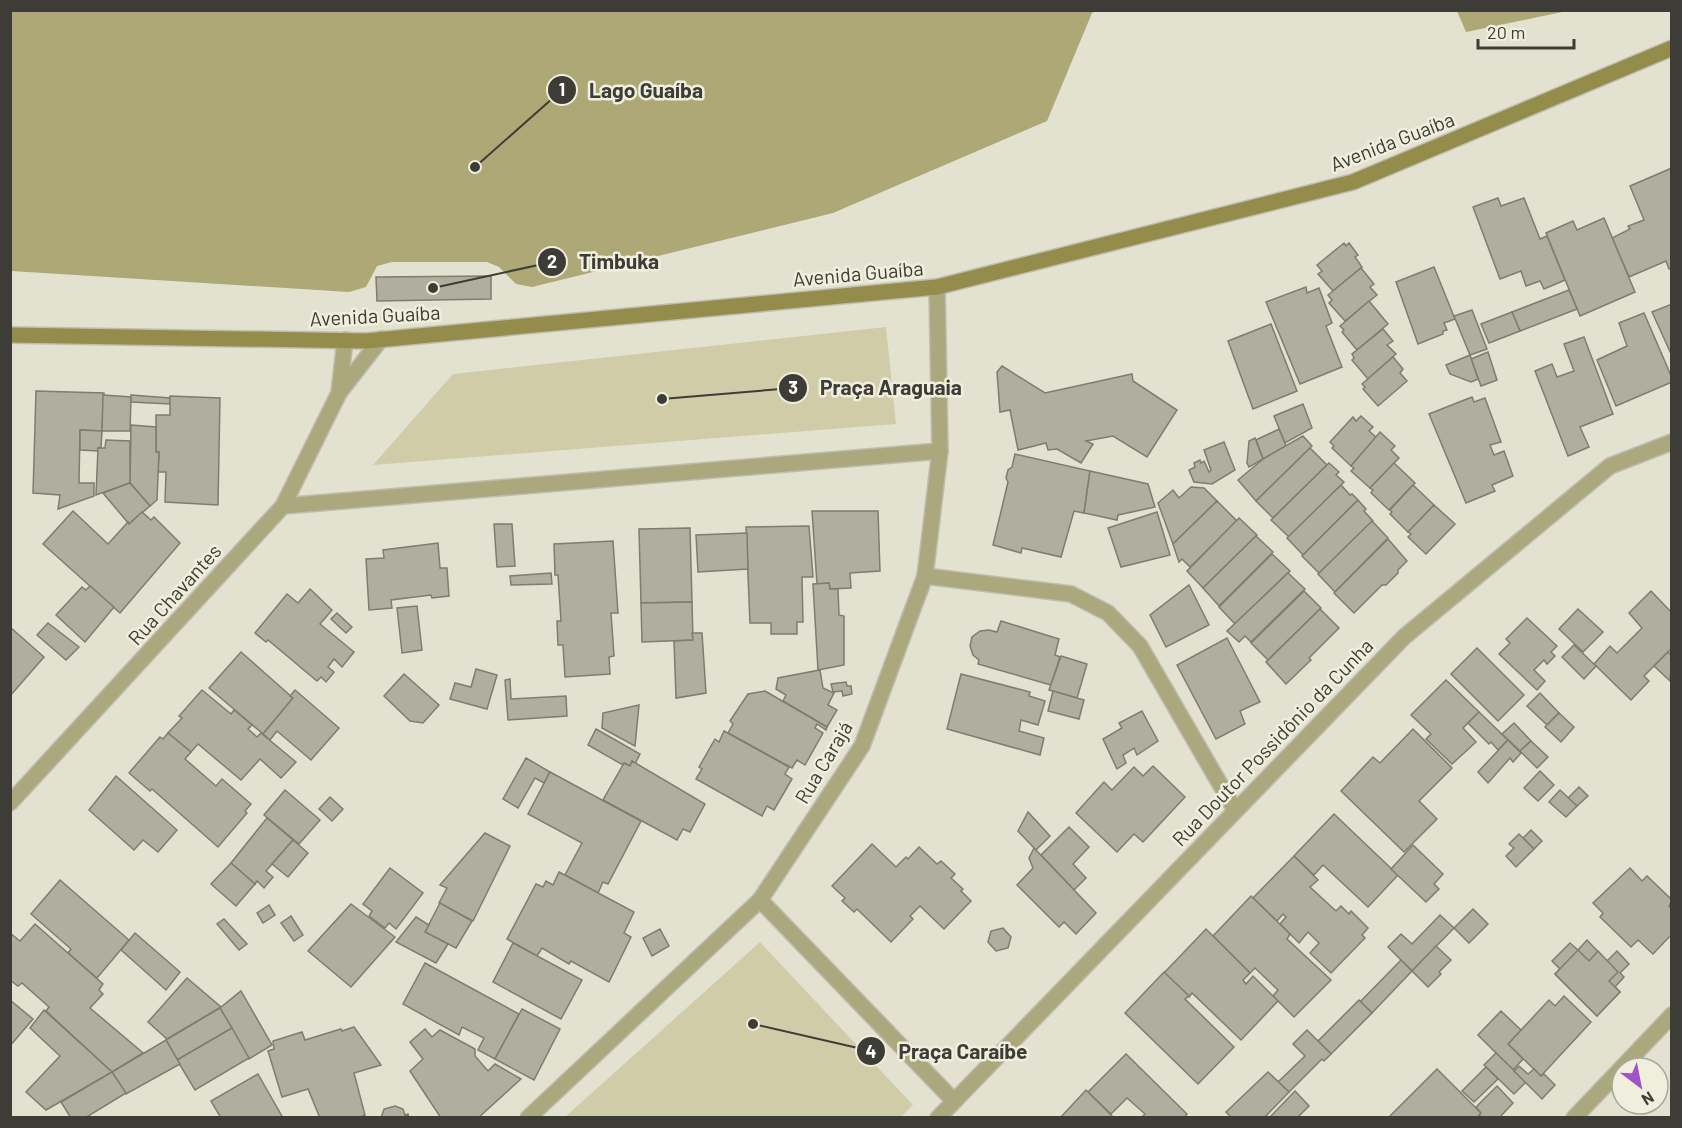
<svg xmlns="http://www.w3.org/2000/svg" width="1682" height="1128" viewBox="0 0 1682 1128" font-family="Barlow,sans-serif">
  <rect width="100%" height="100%" fill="#e3e2d1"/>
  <g fill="#d0cca8">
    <path d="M886,327L896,424L373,465L453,374Z"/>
    <path d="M760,942L913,1105L901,1117H565Z"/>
  </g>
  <g fill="#ada876">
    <path d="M10,11L11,10L1097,11L1092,13L1047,121L833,213L532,287L516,284L499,267L487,262H392L377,266L366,287L349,292L11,271Z"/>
    <path d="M1457,11H1567L1466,32Z"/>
  </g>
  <g fill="#b0ae9e" stroke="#7e7d6e" stroke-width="1.5">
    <path d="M1672,168V268L1669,269L1666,261L1629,277L1612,238L1630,229L1628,226L1644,220L1630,186Z"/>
    <path d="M1498,198L1501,206L1524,198L1540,239L1547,236L1565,280L1544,289L1540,281L1526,286L1521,271L1500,279L1473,207Z"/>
    <path d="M1604,218L1635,292L1580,316L1546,233L1573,221L1577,230Z"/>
    <path d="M1344,243L1346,246L1349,243L1358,255L1355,257L1362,267L1333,291L1318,274L1322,271L1317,265Z"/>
    <path d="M1434,267L1455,319L1444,323L1447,330L1443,331V334L1418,344L1396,282Z"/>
    <path d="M1361,268L1374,284L1370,287L1377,295L1345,321L1329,303L1332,300L1328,295Z"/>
    <path d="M491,276V299L377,301L376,277Z"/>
    <path d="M1306,287L1307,293L1319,288L1332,323L1326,326L1342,367L1300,384L1266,302Z"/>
    <path d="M1569,290L1577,309L1520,331L1512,312Z"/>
    <path d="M1369,301L1388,324L1357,350L1342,332L1344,330L1340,326Z"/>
    <path d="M1672,304V356L1652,312Z"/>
    <path d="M1472,310L1487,349L1470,355L1454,316Z"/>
    <path d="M1512,312L1520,331L1489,343L1481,324Z"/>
    <path d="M1644,313L1672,378V382L1616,406L1597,360L1627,346L1619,323Z"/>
    <path d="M1271,324L1297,391L1253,409L1228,341Z"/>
    <path d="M1383,329L1393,341L1387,345L1396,354L1368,379L1352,360L1354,358L1352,354Z"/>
    <path d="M1584,337L1613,414L1580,427L1589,447L1568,456L1535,371L1552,364L1557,377L1574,371L1564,344Z"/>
    <path d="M1488,352L1497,380L1481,386L1471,359Z"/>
    <path d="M1470,355L1478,379L1471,382L1450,374L1446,365Z"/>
    <path d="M1393,357L1403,369L1400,373L1407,381L1378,406L1363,389L1365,387L1362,384Z"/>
    <path d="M1002,366L1045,393L1132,374L1133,381L1177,410L1147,457L1113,436L1086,441L1093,444L1081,463L1057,449L1048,450L1046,443L1018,450L1010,410L1000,412L997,372Z"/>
    <path d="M36,391L104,393L102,431L80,430L79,483H94V496L58,509L60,495L33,493Z"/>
    <path d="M103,395L131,397L130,431H102Z"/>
    <path d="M131,395L170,398V404L131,402Z"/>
    <path d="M170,396L220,398L218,505L165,502L166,472H158L159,452H156V415H170Z"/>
    <path d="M1472,397L1474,402L1485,398L1501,442L1490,445L1494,455L1504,451L1513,476L1492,485L1495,491L1466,503L1429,414Z"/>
    <path d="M1303,404L1312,428L1285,443L1274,416Z"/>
    <path d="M1361,416L1373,427L1369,431L1376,437L1351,466L1332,448L1334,446L1330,442L1353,417L1356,421Z"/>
    <path d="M131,425L156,427V452H159L157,500L150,506L130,483Z"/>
    <path d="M1279,429L1286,446L1263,459L1256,440Z"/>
    <path d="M80,430L102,431L101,447L98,448V451L80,450Z"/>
    <path d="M1380,432L1395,446L1391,450L1399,458L1370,488L1351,471L1354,468L1351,466Z"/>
    <path d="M1303,436L1312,446L1256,501L1238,480L1263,459Z"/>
    <path d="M1255,438L1263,459L1249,467L1247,463L1249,441Z"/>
    <path d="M106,440L130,441V483L96,495L98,448H105Z"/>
    <path d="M1224,442L1235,470L1212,484L1194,482L1189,470L1195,467L1194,463L1200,460L1201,463L1204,461L1209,472L1211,470L1204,450Z"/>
    <path d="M1310,448L1327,465L1273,518L1256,501Z"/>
    <path d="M1015,454L1090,471L1084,513L1074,511L1061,557L1022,548L1021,553L993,545L1008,482L1006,478L1008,470L1012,467Z"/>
    <path d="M1329,463L1339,472L1336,475L1344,482L1289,537L1271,520Z"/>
    <path d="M1394,463L1415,483L1389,510L1371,493L1373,490L1370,488Z"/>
    <path d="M1090,471L1148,484L1155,507L1118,515L1117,520L1084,513Z"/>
    <path d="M130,483L150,506L129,524L103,493Z"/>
    <path d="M1341,485L1350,495L1352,494L1358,500L1303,555L1287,538Z"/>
    <path d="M1413,485L1434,505L1408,532L1390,514L1392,512L1390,510Z"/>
    <path d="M1191,487L1204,488L1217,501L1173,544L1158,503L1173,490L1179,498Z"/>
    <path d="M1358,500L1366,509L1364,511L1373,521L1319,573L1302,556Z"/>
    <path d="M1217,501L1237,521L1190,567L1182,559L1179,562L1173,544Z"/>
    <path d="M1434,505L1455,524L1426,554L1408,537L1411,534L1408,532Z"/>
    <path d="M73,511L108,544L128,522L129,524L142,512L151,520L154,517L180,543L120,613L43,544Z"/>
    <path d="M812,511H878L880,571L850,573L851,588L830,589L829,583L817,584Z"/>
    <path d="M1157,512L1170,555L1121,567L1108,528Z"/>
    <path d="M1239,518L1257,535L1203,588L1187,571Z"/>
    <path d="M1372,521L1388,538L1335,592L1318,574Z"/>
    <path d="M494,524H512L515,566L497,567Z"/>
    <path d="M809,526L813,577H802L803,622H797V634H771V623H750L746,527Z"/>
    <path d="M690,528L692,602L641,603L639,529Z"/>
    <path d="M747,533L748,569L698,572L696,535Z"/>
    <path d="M1256,536L1273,552L1219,606L1203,588Z"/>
    <path d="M1388,539L1407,561L1398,570V573L1386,585H1382L1354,613L1334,593Z"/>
    <path d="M613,541L618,613H611L614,656L609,657L610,674L565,677L563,645H558L557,621H561L558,575H555L554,544Z"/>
    <path d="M438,543L440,568H447L449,596L432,598L431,595L391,600L392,608L369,610L366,559L384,558L383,550Z"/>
    <path d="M1272,554L1290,571L1235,624L1219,607Z"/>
    <path d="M551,573L552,584L511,585L510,576Z"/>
    <path d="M1288,573L1305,589L1251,642L1245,636L1239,642L1227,631Z"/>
    <path d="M829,583L830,589H838L839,615L844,616V665L818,670L813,584Z"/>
    <path d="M1189,585L1209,625L1166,647L1150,615Z"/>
    <path d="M90,586L114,607L85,642L56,615L82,587L86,590Z"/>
    <path d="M310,589L332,610L320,624L354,652L342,667L334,659L328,667L334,672L326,682L321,677L317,681L268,640L266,642L255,633L287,594L298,603Z"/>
    <path d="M1304,591L1321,608L1268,660L1251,643Z"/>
    <path d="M1651,591L1672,613V648L1644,676L1649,681L1631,700L1594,664L1610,646L1617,653L1642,628L1629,613Z"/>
    <path d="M692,602L693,640L642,642L641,603Z"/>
    <path d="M417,606L422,650L402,653L397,608Z"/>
    <path d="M1320,609L1339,628L1309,658L1311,660L1286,684L1266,662Z"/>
    <path d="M1578,609L1603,632L1583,652L1559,629Z"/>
    <path d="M337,613L352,627L346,633L331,619Z"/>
    <path d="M1527,618L1557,646L1551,652L1555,656L1547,664L1544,660L1534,670L1545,681L1537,690L1499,654L1510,643L1506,639Z"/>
    <path d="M1001,621L1059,639L1055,655L1060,657L1051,685L978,664L979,660L973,655L970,646L972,637L980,631L989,630L997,632Z"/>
    <path d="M48,623L79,647L66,660L37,635Z"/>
    <path d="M10,627L44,657L10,696Z"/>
    <path d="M692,633H702L706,693L676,698L674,641L693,640Z"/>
    <path d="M1227,638L1260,702L1240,711L1245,724L1216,739L1177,665Z"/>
    <path d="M1574,645L1596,666L1584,679L1562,657Z"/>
    <path d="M1477,648L1524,695L1498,721L1451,674Z"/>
    <path d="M241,652L293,698L263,734L209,688Z"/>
    <path d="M1668,652L1672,656L1670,681L1654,666Z"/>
    <path d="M1061,656L1087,664L1077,698L1049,690Z"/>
    <path d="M476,669L497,675L487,709L450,699L455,683L471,687Z"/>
    <path d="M820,670L823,688L834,693L828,705L837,710L827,727L783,701L786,695L776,689L778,678Z"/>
    <path d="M404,674L439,705L423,723L410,721L384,696Z"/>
    <path d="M961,674L1030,692L1029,696L1045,701L1038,725L1021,720L1019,731L1044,738L1040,755L947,729Z"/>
    <path d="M510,679L511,699L566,696L567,716L508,720L505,680Z"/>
    <path d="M1446,680L1479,712L1463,728L1476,742L1452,764L1426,739L1431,734L1411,715Z"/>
    <path d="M846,682L847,686H851L852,694L843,696L842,691L833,692L831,684Z"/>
    <path d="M202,690L231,714L234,710L252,725L248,729L257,737L261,733L296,762L281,778L260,759L241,780L198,744L191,752L168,733L182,718L179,716Z"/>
    <path d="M295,690L339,728L311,760L277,731L270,740L263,734L293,698L290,696Z"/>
    <path d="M765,691L827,727L826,730L817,724L815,728L823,733L805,765L797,760L792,768L728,733L733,724L730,721L748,694Z"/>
    <path d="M1053,691L1084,700L1079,719L1048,711Z"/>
    <path d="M1540,693L1559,713L1547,725L1527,706Z"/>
    <path d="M639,705L635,746L602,728L603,713Z"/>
    <path d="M1142,711L1158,741L1137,755L1134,748L1123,755L1126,763L1117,769L1103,739L1122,728L1119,723Z"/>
    <path d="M1479,712L1508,740L1498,750L1491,742L1489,744L1468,723Z"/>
    <path d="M1559,713L1574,727L1561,742L1545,727Z"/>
    <path d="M1514,723L1531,741L1520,751L1502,734Z"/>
    <path d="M596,729L640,754L635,764L632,761L630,766L624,763L623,765L588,745Z"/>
    <path d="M1413,729L1452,768L1419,801L1437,819L1404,852L1341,791L1373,757L1380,763Z"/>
    <path d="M724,731L789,767L785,774L792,779L774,810L767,806L762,816L696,779L702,769L699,767L715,739L719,742Z"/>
    <path d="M168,733L191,752L185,759L216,786L222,779L251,804L245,811L247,813L218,847L152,789L150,791L129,773L160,737L163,739Z"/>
    <path d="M1508,740L1521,753L1513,762L1510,758L1488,783L1478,772Z"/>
    <path d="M1531,741L1548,757L1537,768L1520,751Z"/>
    <path d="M526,758L550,772L544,783L535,778L518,808L503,799Z"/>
    <path d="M632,761L705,804L690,832L683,829L677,840L603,800L624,763L630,766Z"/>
    <path d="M1153,766L1185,797L1143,842L1134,834L1117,852L1076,813L1104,782L1112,790L1134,767L1143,776Z"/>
    <path d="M1540,771L1554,785L1538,801L1524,788Z"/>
    <path d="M550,772L641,821L608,884L603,882L598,893L565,875L582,843L528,814Z"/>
    <path d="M116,776L177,830L158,852L143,840L134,850L89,810Z"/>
    <path d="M1579,787L1588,796L1577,806L1568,798Z"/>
    <path d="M285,790L320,820L299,844L264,815Z"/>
    <path d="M1560,790L1577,806L1566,817L1549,802Z"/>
    <path d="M330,797L343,809L332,821L319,809Z"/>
    <path d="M1028,812L1050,836L1036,850L1018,831Z"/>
    <path d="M1334,814L1398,875L1368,907L1323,865L1314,875L1294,856Z"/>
    <path d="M267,818L293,840L266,871L273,877L264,888L257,881L255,884L231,863Z"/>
    <path d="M1069,827L1089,847L1073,864L1086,878L1074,890L1041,855Z"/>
    <path d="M1531,830L1542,841L1534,849L1523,838Z"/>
    <path d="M485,833L510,846L473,921L439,903L447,888L440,885Z"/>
    <path d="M1519,834L1534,849L1516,867L1506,856L1514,848L1509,844Z"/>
    <path d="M293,840L308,853L288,877L272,864Z"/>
    <path d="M872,844L896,867L906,857L908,859L919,847L937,864L941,861L955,874L951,878L963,889L961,891L971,901L944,929L920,906L910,916L913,919L891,942L857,909L854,912L842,901L845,898L832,886Z"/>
    <path d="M1413,845L1443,874L1434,884L1439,889L1426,902L1391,869Z"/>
    <path d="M1034,848L1096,913L1076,934L1064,922L1059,927L1017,885L1033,868L1029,858Z"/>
    <path d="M1294,856L1318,880L1310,887L1336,911L1341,906L1349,914L1351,911L1368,928L1362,935L1365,938L1331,973L1310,953L1319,943L1308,932L1299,943L1280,924L1286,917L1283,914L1277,921L1253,898Z"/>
    <path d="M231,863L255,884L236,906L211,884Z"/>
    <path d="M390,868L423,893L396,929L389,923L385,928L369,916L372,911L363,904Z"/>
    <path d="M1630,868L1642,881L1647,876L1672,900L1669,906L1672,909V934L1653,954L1638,940L1631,947L1600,917L1603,913L1593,903Z"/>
    <path d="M559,872L634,912L624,933L631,937L609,982L571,961L569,964L542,948L537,956L507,939L536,884L543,887L546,881L553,885Z"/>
    <path d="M60,880L129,940L97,978L68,953L71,949L31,914Z"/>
    <path d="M1251,896L1290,934L1287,939L1331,980L1294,1017L1273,996L1278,990L1255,968L1250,973L1213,936Z"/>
    <path d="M440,903L472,921L456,948L425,932Z"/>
    <path d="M351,904L395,937L351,987L308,951Z"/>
    <path d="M269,905L275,915L263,923L257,913Z"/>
    <path d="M1473,909L1488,924L1469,943L1454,928Z"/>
    <path d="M1440,915L1454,928L1412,971L1388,947L1401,934L1412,944Z"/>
    <path d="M291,916L303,935L294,941L281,923Z"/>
    <path d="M416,917L429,925L425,932L448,944L436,963L396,942Z"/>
    <path d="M224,919L247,944L239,950L217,924Z"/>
    <path d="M35,924L103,984L99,990L103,994L90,1008L143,1053L112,1072L46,1011L49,1007L22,983L18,986L10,980V933L20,941Z"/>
    <path d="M1003,928L1011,937L1008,948L996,951L988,942L991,931Z"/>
    <path d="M660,929L669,946L652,956L643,938Z"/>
    <path d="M1206,929L1250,973L1243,980L1246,984L1253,976L1278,1001L1241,1040L1192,993L1189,997L1164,973Z"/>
    <path d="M135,933L180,972L166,990L121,950Z"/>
    <path d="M1587,940L1607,961L1617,951L1629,964L1620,973L1624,977L1615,987L1620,992L1597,1016L1555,974L1560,969L1552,961L1570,943L1578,950Z"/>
    <path d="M513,943L582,980L561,1019L493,982Z"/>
    <path d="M1436,946L1451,960L1439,972L1441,974L1428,987L1412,971Z"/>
    <path d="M1578,950L1589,961L1598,951L1618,972L1609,981L1620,992L1597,1016L1555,974Z"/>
    <path d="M1401,960L1412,971L1372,1013L1360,1002Z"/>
    <path d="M425,963L519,1014L495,1059L478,1050L484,1038L462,1027L459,1035L403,1004Z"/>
    <path d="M1164,972L1189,996L1185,999L1234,1047L1198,1084L1125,1013Z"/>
    <path d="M187,978L221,1007L167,1039L148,1022Z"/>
    <path d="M241,991L272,1045L249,1059L220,1008Z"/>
    <path d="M1564,996L1591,1022L1541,1076L1508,1044L1549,1000L1555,1006Z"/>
    <path d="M10,1000L33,1019L10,1046Z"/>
    <path d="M1359,1000L1372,1013L1331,1054L1318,1041Z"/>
    <path d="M220,1008L232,1028L177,1060L166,1040Z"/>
    <path d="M522,1009L560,1029L534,1080L495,1059Z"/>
    <path d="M44,1010L112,1072L46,1110L26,1092L60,1056L30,1028Z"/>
    <path d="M1501,1011L1521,1030L1508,1044L1523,1059L1513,1070L1478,1035Z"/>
    <path d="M354,1027L381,1065L354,1073L365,1115L358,1118H320L308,1089L282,1097L268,1051L274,1049L273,1041L302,1032L305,1040L341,1029L342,1031Z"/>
    <path d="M232,1028L249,1058L195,1090L177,1060Z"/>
    <path d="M425,1029L432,1037L440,1030L475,1049V1056L488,1071L495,1064L521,1079L478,1118H441L410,1071L423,1059L410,1042Z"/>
    <path d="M1307,1030L1331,1054L1324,1061L1322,1059L1289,1092L1278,1082L1305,1056L1293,1044Z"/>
    <path d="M166,1040L180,1064L126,1094L112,1072Z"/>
    <path d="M1496,1053L1526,1082L1514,1094L1484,1065Z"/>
    <path d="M1126,1054L1187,1114L1184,1118H1141L1145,1114L1127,1098L1111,1114L1088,1092Z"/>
    <path d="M1519,1066L1528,1074L1534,1069L1541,1076L1544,1074L1555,1085L1542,1099L1514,1071Z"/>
    <path d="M1486,1067L1498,1079L1474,1102L1462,1091Z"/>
    <path d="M1437,1069L1481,1113L1477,1118H1388Z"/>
    <path d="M112,1072L126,1093L85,1118H71L61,1102Z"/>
    <path d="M1268,1072L1289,1092L1264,1118H1232L1226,1112Z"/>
    <path d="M258,1074L283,1118H221L211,1101Z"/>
    <path d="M1497,1086L1513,1103L1499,1118H1478L1481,1113L1476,1107Z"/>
    <path d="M1086,1090L1114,1118H1060Z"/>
    <path d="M1295,1091L1309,1106L1297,1118H1269Z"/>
    <path d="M395,1106L403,1109L405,1115L408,1114L409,1118H381L384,1109Z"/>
  </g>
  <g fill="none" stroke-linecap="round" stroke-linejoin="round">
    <g stroke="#bebdaf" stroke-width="18">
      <g id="minor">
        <path d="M339,393L345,340"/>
        <path d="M283,506L940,451"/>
        <path d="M925,576L1071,594L1108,613L1140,646L1235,810"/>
        <path d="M10,803L283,506L339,393L381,339"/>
        <path d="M760,900L954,1101"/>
        <path d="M528,1118L760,900L862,746L925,576L940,451L937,287"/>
        <path d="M938,1118L1404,637L1610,466L1672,442"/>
        <path d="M1574,1118L1672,1015"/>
      </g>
    </g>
    <g stroke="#bebdaf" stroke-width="18">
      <path id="secondary" d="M10,335L366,341L937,287L1353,182L1672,48"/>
    </g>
    <use href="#minor" stroke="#aca87e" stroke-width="15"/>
    <use href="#secondary" stroke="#938c4b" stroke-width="15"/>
  </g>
  <g text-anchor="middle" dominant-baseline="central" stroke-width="5" stroke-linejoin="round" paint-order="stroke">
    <g font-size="20" fill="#3d3c36" stroke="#f0efde">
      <text transform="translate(1392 141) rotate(-21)">Avenida Guaíba</text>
      <text transform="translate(858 273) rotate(-5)">Avenida Guaíba</text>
      <text transform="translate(375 315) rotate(-3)">Avenida Guaíba</text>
      <text transform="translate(174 594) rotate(-48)">Rua Chavantes</text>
      <text transform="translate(1272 742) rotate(-46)">Rua Doutor Possidônio da Cunha</text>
      <text transform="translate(823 762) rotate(-59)">Rua Carajá</text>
    </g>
  </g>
  <path fill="none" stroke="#3d3c36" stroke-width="2" d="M475 167L562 90M433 288L552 262M662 399L793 388M753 1024L871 1051"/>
  <g fill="#3d3c36" stroke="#f0efde" stroke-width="2">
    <circle cx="475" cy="167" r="6"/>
    <circle cx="433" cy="288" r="6"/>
    <circle cx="662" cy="399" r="6"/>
    <circle cx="753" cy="1024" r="6"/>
    <circle cx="562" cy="90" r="15"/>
    <circle cx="552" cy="262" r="15"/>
    <circle cx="793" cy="388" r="15"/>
    <circle cx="871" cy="1051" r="15"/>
  </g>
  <g font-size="18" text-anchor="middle" font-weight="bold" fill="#fff">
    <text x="562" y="96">1</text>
    <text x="552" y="268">2</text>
    <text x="793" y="394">3</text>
    <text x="871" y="1058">4</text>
  </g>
  <g font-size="21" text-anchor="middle" font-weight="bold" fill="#3d3c36" stroke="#f0efde" stroke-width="5" stroke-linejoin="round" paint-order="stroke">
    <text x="646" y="98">Lago Guaíba</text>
    <text x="619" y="269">Timbuka</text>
    <text x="891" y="395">Praça Araguaia</text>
    <text x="963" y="1059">Praça Caraíbe</text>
  </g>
  <rect width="1682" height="1128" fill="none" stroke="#3d3c36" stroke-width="24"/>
  <g transform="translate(1640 1086) rotate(148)"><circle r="28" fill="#f0efde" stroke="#a8a79b" stroke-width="1.5"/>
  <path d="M0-4.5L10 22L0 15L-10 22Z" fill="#a054c6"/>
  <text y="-9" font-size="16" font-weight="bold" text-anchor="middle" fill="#3d3c36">N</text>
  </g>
  <path d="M1478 39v9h96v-9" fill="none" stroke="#3d3c36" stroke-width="3"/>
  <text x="1487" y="39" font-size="18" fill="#3d3c36" stroke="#f0efde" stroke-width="4.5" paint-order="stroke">20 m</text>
</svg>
